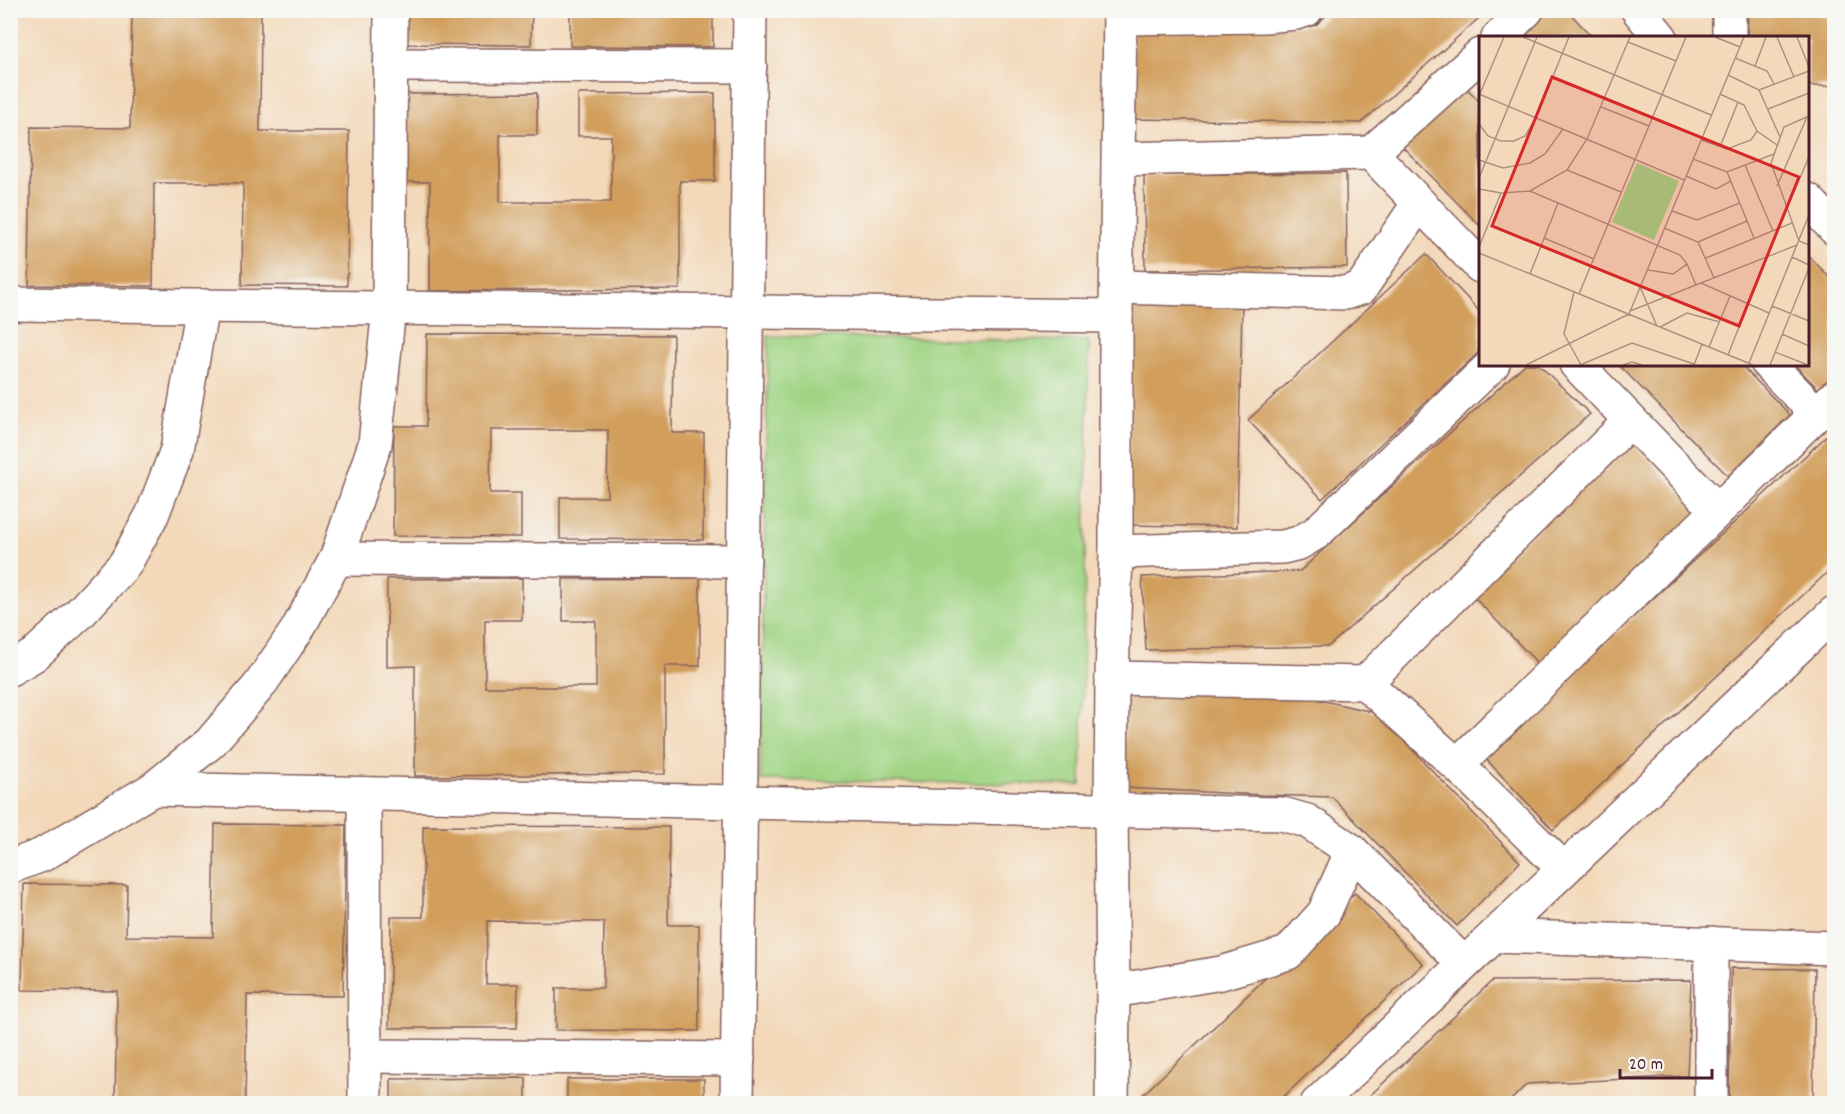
<svg xmlns="http://www.w3.org/2000/svg" width="1845" height="1114" viewBox="0 0 1845 1114" font-family="Dekko,sans-serif">
  <rect width="100%" height="100%" fill="#f6f6f2"/>
  <filter id="ink" filterUnits="userSpaceOnUse"><feTurbulence type="fractalNoise" baseFrequency=".0167" numOctaves="2"/><feDisplacementMap in="SourceGraphic" scale="12" xChannelSelector="R" yChannelSelector="G"/><feConvolveMatrix kernelMatrix="1 2 1 2 8 2 1 2 1" color-interpolation-filters="sRGB"/></filter>
  <filter id="wash" filterUnits="userSpaceOnUse"><feTurbulence type="fractalNoise" baseFrequency=".008" numOctaves="4" result="noise"/><feDisplacementMap in="SourceGraphic" scale="24" xChannelSelector="R" yChannelSelector="G"/><feGaussianBlur stdDeviation="1.35" result="paint"/><feColorMatrix in="noise" values="0 0 0 0 0 0 0 0 0 0 0 0 0 0 0 0 0 1.4 0 .05"/><feComposite in="paint" operator="in"/></filter>
  <g filter="url(#wash)">
    <rect width="100%" height="100%" fill="#f3d9ba"/>
    <path fill="#a0d484" stroke="#757a58" stroke-width="1.5" d="M768,336L1089,341L1081,785L760,780Z"/>
    <g id="blocks">
      <g fill="#d19e5c">
        <path d="M132,10H261L260,131H349L347,286L242,285L243,183H154L153,286L29,285L31,127L130,128Z"/>
        <path d="M404,10H532L531,45L403,44Z"/>
        <path d="M570,10H713V47L570,46Z"/>
        <path d="M1332,10H1488L1361,123L1134,119L1133,29L1316,25Z"/>
        <path d="M1539,10H1567L1593,38H1512Z"/>
        <path d="M1748,10H1834V86H1808V38H1747Z"/>
        <path d="M1459,80L1480,102V226L1397,141Z"/>
        <path d="M537,93V135H500V202H611V136H578V94L715,93V181H680V289L430,291V182H402V94Z"/>
        <path d="M1346,173L1347,267L1145,270L1144,175Z"/>
        <path d="M1426,254L1480,312V351L1322,499L1248,420Z"/>
        <path d="M1808,255L1834,282V380L1822,393L1794,364H1808Z"/>
        <path d="M1133,304L1242,306L1237,527L1127,525Z"/>
        <path d="M427,334L673,335L672,433H704L703,540L560,539V497H607L608,430H491L490,493H521V537L393,536L394,426H426Z"/>
        <path d="M1525,364H1538L1590,414L1329,646L1146,650L1142,577L1300,571Z"/>
        <path d="M1618,364H1740L1790,415L1728,476Z"/>
        <path d="M1834,429V566L1553,830L1484,757Z"/>
        <path d="M1629,439L1702,515L1543,669L1470,593Z"/>
        <path d="M522,578V620H485V687H596V621H563V579L700,578V666H665V774L415,776V666L387,667V579Z"/>
        <path d="M1124,690L1307,697L1377,713L1520,862L1457,926L1332,797L1262,795L1125,788Z"/>
        <path d="M215,824L346,825L343,996L247,995L245,1104H115L117,991L22,990L24,884L127,885L126,936L213,937Z"/>
        <path d="M423,826L669,827L668,925H699V1031L556,1030V988H603L604,922L487,921L486,984H518L517,1028H389L391,917H423Z"/>
        <path d="M1355,893L1423,964L1276,1104H1133Z"/>
        <path d="M1731,968L1815,969L1813,1104H1729Z"/>
        <path d="M1691,980L1687,1076L1527,1084L1507,1104H1361L1492,981Z"/>
        <path d="M526,1078V1104H391V1079Z"/>
        <rect x="567" y="1079" width="137" height="25"/>
      </g>
    </g>
  </g>
  <g filter="url(#ink)">
    <use href="#blocks" fill-opacity="0" stroke="#85605d" stroke-width="1.5"/>
    <g fill="none" stroke-linecap="round" stroke-linejoin="round">
      <g stroke="#85605d" stroke-width="36">
        <g id="minor">
          <path d="M1638,10L1661,38"/>
          <path d="M1120,18L1264,16L1296,13L1306,10"/>
          <path d="M1498,38L1527,10"/>
          <path d="M1729,38V10"/>
          <path d="M390,65L750,66"/>
          <path d="M1371,153L1480,266"/>
          <path d="M1119,159L1371,153L1480,55"/>
          <path d="M1808,200L1834,228"/>
          <path d="M1117,287L1345,293L1361,288L1419,203"/>
          <path d="M10,304L1116,316"/>
          <path d="M1576,364L1718,511"/>
          <path d="M1768,364L1817,414"/>
          <path d="M1116,552L1283,547L1299,543L1316,533L1493,364"/>
          <path d="M336,559L744,561"/>
          <path d="M10,669L34,655L80,613L125,564L152,515L177,450L202,306"/>
          <path d="M1112,678L1365,683L1457,765L1564,869"/>
          <path d="M1365,683L1630,421"/>
          <path d="M1457,765L1834,397"/>
          <path d="M153,789L1282,814L1307,821L1352,851"/>
          <path d="M364,794L365,1104"/>
          <path d="M10,867L42,855L153,789L210,743L259,686L297,630L336,559L375,444L389,308L391,10"/>
          <path d="M1494,936L1834,948"/>
          <path d="M1711,943V1104"/>
          <path d="M1113,991L1221,973L1288,953L1324,913L1352,851L1464,964"/>
          <path d="M365,1056L738,1059"/>
          <path d="M737,1104L750,10"/>
          <path d="M1317,1104L1834,613"/>
        </g>
      </g>
      <g stroke="#85605d" stroke-width="36">
        <path id="tertiary" d="M1112,1104L1113,991L1111,810L1112,678L1116,552V316L1120,10"/>
      </g>
      <use href="#minor" stroke="#fff" stroke-width="33"/>
      <use href="#tertiary" stroke="#fff" stroke-width="33"/>
    </g>
  </g>
  <g transform="translate(1479 36)">
    <rect width="330" height="330" fill="#f3d9ba"/>
    <path d="M158,127L200,145L175,204L133,186Z" fill="#a0d484"/>
    <path fill="none" stroke="#af8f81" stroke-width="1.5" d="M44,1L232,79M236,1L261,11M298,1L315,41M318,1L330,31M149,6L197,25M256,22L288,35L295,48M276,30L287,1M249,39L280,54L301,101M280,54L330,35M0,58L205,144M241,58L265,69L278,95L298,109M0,60L25,1M122,71L170,90M289,73L330,57M330,80L305,91L292,127L320,205L330,209M0,88L9,100L22,105H35L46,100L57,82L90,1M222,104L248,113L272,104L278,95M241,111L259,66M214,123L248,136L295,118M0,124L24,132L51,127L66,118L84,93M266,129L294,195M88,134L142,156M248,136L275,202M207,140L237,153L252,145M0,142L58,1M298,150L328,81M0,153L22,157L51,155L88,134L108,103L151,1M51,155L201,219L208,228M307,174L330,121M193,175L218,184L261,167M185,192L219,206L235,242M65,202L115,223M219,206L268,185M0,211L22,157M0,217L274,329M313,221L330,229M227,222L313,187M169,234L194,238L208,228L217,249M51,238L79,167M222,247L290,277M161,251L178,290M95,256L85,298L102,329M100,258L207,1M293,270L330,285M151,275L318,209M181,291L208,277L241,286M303,298L330,310M230,311L251,260M296,316L329,329M249,319L269,268M270,327L330,179M47,329L150,278L265,1M101,329L153,307L215,328M144,329L153,326L163,329M215,329L223,308M291,329L330,232"/>
    <path fill="#d62828" fill-opacity="0.15" stroke="#d62828" stroke-width="3" d="M73,41L320,141L260,290L13,190Z"/>
    <rect width="330" height="330" fill="none" stroke="#4a1f2b" stroke-width="3"/>
  </g>
  <rect width="1845" height="1114" fill="none" stroke="#f6f6f2" stroke-width="36"/>
  <path d="M1620 1069v9h92v-9" fill="none" stroke="#4a1f2b" stroke-width="3"/>
  <text x="1629" y="1069" font-size="18" fill="#4a1f2b" stroke="#f6f6f2" stroke-width="4.5" paint-order="stroke">20 m</text>
</svg>
